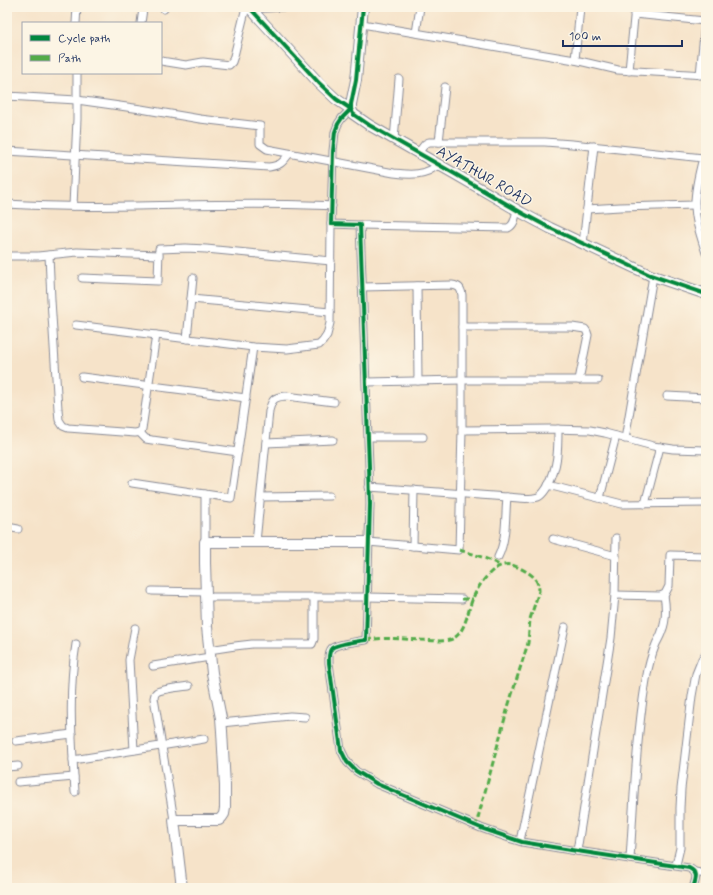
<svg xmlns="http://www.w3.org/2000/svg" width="713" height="895" viewBox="0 0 713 895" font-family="Mynerve,sans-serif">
  <rect width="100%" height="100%" fill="#fcf5e5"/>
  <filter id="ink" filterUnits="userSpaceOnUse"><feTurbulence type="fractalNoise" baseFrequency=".025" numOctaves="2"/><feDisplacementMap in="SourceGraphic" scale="8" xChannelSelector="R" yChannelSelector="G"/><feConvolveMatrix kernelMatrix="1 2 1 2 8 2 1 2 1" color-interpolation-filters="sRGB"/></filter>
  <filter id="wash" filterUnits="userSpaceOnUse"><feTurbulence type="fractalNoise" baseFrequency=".012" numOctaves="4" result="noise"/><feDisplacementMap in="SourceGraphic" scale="16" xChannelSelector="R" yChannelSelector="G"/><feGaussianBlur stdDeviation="0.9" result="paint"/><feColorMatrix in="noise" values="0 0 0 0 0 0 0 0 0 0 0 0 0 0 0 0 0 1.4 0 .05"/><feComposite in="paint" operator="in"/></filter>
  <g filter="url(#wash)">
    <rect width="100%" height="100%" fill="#f6e3c9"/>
  </g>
  <g filter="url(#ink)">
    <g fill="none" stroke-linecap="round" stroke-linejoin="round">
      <g stroke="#888994" stroke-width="9">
        <g id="street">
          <path d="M140,7L143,9L141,23"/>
          <path d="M164,9L165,7"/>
          <path d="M250,9L283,7"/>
          <path d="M634,14L705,21"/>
          <path d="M76,23L77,7"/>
          <path d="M362,24L575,60L618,70L706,75"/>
          <path d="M416,33L420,7"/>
          <path d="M575,60L580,7"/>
          <path d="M161,61L186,65L203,62L229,65L232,62L234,56L246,7"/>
          <path d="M629,71L635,7"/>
          <path d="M700,75L706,13"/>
          <path d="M7,96L77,100L141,109L200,119L260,126V144L267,149L394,173C410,175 426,176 439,164"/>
          <path d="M351,109L342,118L338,124L335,132L333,151L331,224L360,225L369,466L370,504L366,640C359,641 337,644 332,648C328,652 329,658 329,663L341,750L347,762L356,771L377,784L481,828L512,839L522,842L577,851L689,868C699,873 696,879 693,888"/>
          <path d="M394,140L399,79"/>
          <path d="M439,142L445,87"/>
          <path d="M7,151L269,167C281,165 282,163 289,154"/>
          <path d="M418,153L425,144L429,142H545L572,144L703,158C699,173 695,189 695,204C695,221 701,237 706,253"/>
          <path d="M7,204C115,211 224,200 332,206"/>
          <path d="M73,206L77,119V73"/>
          <path d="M587,209L620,207L695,205"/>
          <path d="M360,225L508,228C515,225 515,217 517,210"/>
          <path d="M583,244L594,146"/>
          <path d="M49,255L51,300L58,409L59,420L63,426L68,428L135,433L141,432L142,429L156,335"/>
          <path d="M7,256H38L77,252L159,255"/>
          <path d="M82,278L158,281L159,249L186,248L206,249L331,261"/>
          <path d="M417,286L418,381"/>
          <path d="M362,287L452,285C459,286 461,288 462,295V430L459,550L368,542"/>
          <path d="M191,299L330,312"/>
          <path d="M76,325L253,347L287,349L319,345L323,341L327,335L330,323L331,224"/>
          <path d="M462,327H572L585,329L587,332L588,335L579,380"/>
          <path d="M187,339L193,278"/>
          <path d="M82,377L246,398"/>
          <path d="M367,382L462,380H598"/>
          <path d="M667,396L706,398"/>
          <path d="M462,430L551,429L590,430L605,433L653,446L673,449L706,450"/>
          <path d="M139,432L146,439L152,440L238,452"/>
          <path d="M369,437H423"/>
          <path d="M625,439L653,276"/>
          <path d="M266,443L333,440"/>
          <path d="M132,483L231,498L253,347"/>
          <path d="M548,485L622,504L706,503"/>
          <path d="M369,487L507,497C516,498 529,500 538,497C543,495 545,490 548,486C558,466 558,450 558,429"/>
          <path d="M205,494V542"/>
          <path d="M261,497L329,496"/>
          <path d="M600,498L616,436"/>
          <path d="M645,504L660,447"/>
          <path d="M7,527L18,529"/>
          <path d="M553,539L616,556"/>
          <path d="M256,542L269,411C272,399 274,397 286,396L334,402"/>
          <path d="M413,546L414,490"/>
          <path d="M498,557C507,539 505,517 507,497"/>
          <path d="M152,591L206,592"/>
          <path d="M615,595L660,596L665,594L669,586L670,555L706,556"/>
          <path d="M206,597H367L462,599"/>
          <path d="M209,650L235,646L252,644H312L314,639V597"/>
          <path d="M153,666L210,657"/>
          <path d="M221,723L290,716L305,717"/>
          <path d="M16,741L72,734"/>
          <path d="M134,750L129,660L135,628"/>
          <path d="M73,760L204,739"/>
          <path d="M7,767L18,766"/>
          <path d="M18,782L74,777"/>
          <path d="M75,792C72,743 68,693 76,644"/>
          <path d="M174,820L154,698C155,695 154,694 157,692C162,689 182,687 189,686"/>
          <path d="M520,841L565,627"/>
          <path d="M577,851L611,638L615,595L616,538"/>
          <path d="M630,859C634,799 636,739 646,680C648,668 651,656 656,644C658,640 661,635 662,631C667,619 666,607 664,595"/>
          <path d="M676,865L680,848V808L681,789L692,696L696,674L702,659L706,653"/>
          <path d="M695,872L706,874"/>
        </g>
      </g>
      <g stroke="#888994" stroke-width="12">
        <g id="secondary">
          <path d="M249,7L319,83L336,99L351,109"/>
          <path d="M363,7L356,80L351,104V109L353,114L369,125L455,174L522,213L550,228L650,275L706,294"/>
          <path d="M182,888L174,820H219L222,817L224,814L225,808V786L222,731L221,718L212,673L207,627L205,563V542H368"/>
        </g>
      </g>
      <use href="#street" stroke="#fff" stroke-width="7"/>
      <use href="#secondary" stroke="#fff" stroke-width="10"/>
      <g stroke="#52ab49" stroke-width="3" stroke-dasharray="6 3" stroke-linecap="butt">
        <path d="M703,158L706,151"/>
        <path d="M459,550C474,554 487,558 501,566"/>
        <path d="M462,599H473"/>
        <path d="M366,640C384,637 403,639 421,640C430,640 447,643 454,638C466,631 468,609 473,598C478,586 491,567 504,565C511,563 520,568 527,572C534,576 539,582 539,591L530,619L528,643L508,707L476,825"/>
      </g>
      <g stroke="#fcf5e5" stroke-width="6">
        <g id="cycleway">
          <path d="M249,7L319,83L336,99L351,109L342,118L338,124L335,132L333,151L331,224L360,225L369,466L370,504L366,640C359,641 337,644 332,648C328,652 329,658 329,663L341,750L347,762L356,771L377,784L481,828L522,842L577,851L689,868C699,873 696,879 693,888"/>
          <path d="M363,7L356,80L351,104V109L353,114L369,125L455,174L522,213L550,228L650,275L706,294"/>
        </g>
      </g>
      <use href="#cycleway" stroke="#00873e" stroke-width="4"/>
    </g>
  </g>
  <g text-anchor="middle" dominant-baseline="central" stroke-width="3" stroke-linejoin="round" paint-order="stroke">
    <g font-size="15" fill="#1b2f5e" stroke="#fcf5e5">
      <text transform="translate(484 177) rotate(30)">AYATHUR ROAD</text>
    </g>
  </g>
  <rect width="713" height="895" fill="none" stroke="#fcf5e5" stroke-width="24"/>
  <rect x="22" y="22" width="140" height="52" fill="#fcf5e5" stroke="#a2a6af"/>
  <rect x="30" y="35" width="20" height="6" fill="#00873e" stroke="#a2a6af"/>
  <text x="58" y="42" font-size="12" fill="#1b2f5e">Cycle path</text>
  <rect x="30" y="55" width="20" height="6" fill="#52ab49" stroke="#a2a6af"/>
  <text x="58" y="62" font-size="12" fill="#1b2f5e">Path</text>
  <path d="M563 40v6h119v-6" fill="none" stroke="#1b2f5e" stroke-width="2"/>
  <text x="569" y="40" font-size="12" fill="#1b2f5e" stroke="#fcf5e5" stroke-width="3" paint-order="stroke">100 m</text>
</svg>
